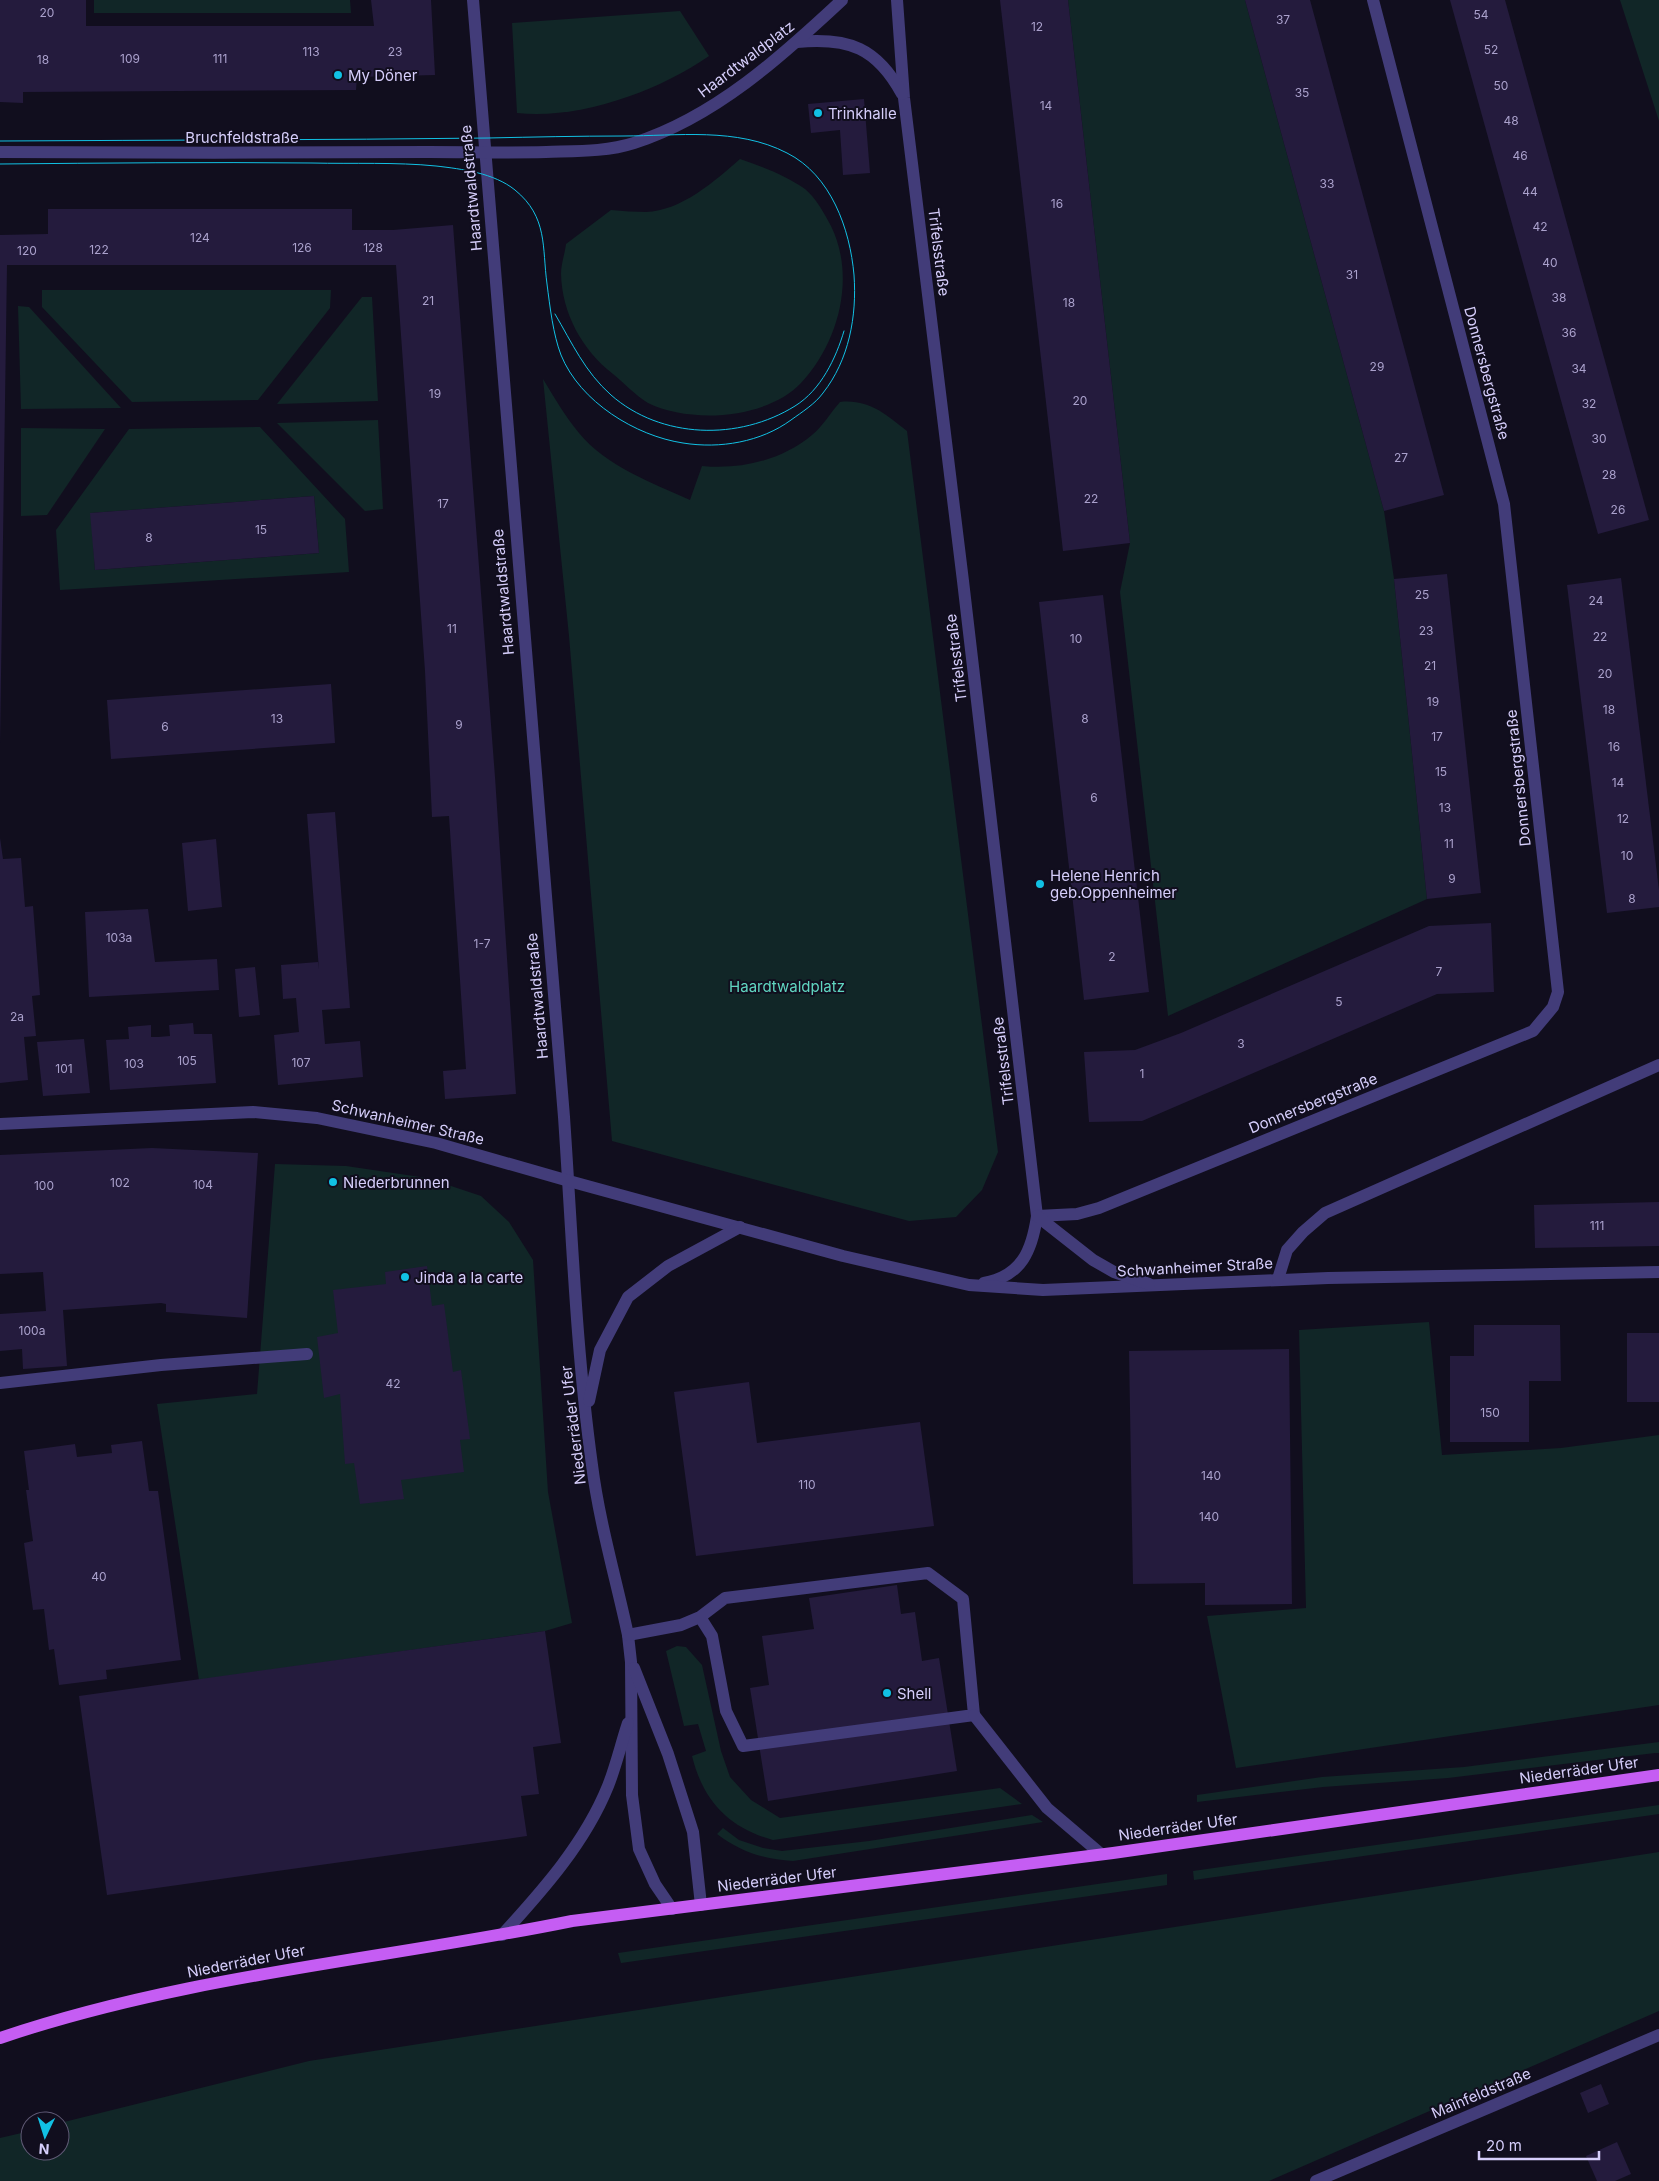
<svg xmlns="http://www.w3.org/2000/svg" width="1659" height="2181" viewBox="0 0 1659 2181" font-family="Inter,sans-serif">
  <rect width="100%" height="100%" fill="#110e1e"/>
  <g fill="#112627" fill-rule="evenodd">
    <path d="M94,0H350L351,13H94Z"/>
    <path d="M1068,0H1245L1384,511L1394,579L1427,899L1168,1016L1120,592L1130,543Z"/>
    <path d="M1620,0H1659V121Z"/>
    <path d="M680,11L709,56C659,91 579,120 517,113L512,23Z"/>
    <path d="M740,159C763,167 785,175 805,189C816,198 824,213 831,226C856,277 839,342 801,383C767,419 691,424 648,403C636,396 624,383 613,374C582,350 562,313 561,274C561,264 565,253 566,244L611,210C623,211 635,212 646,212C681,211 715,181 740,159Z"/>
    <path d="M42,290H331L330,308L258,400L132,402L42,307Z"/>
    <path d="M362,297H372L378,401L277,404Z"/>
    <path d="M18,306L29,307L121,408L21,409Z"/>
    <path d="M543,379C554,397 565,416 579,433C606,466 652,483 690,500L702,466C741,470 782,460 812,435C823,426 831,412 840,402C869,399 885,414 907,431L998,1152L982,1190L956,1217L909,1221L612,1141L569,636Z"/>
    <path d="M378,420L383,509L365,511L277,423Z"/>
    <path d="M260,427L345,519L349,572L60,590L56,530L129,429ZM314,496L319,553L95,570L91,513Z"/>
    <path d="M21,428L105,429L47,515L21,516Z"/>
    <path d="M275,1164L346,1166L427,1178L481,1196L509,1222L533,1260L548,1492L572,1623L545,1631L199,1680L157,1404L257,1394Z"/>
    <path d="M1429,1322L1442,1455L1561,1448L1659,1435V1705L1236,1768L1207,1616L1306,1608L1299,1330Z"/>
    <path d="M677,1646L686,1647L702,1665L721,1751L730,1777L751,1800L780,1818L1000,1788L1022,1804L773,1840C729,1828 703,1801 692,1756L706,1751L698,1724L684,1726L666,1651Z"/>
    <path d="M1659,1742V1753H1655L1448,1778L1323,1787L1197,1802V1795L1322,1777L1464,1767Z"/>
    <path d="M1659,1805V1814L1194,1880L1193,1871Z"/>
    <path d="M1032,1815L1043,1822L793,1861C763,1859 741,1852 717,1834L723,1828L739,1840L763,1848L782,1851L869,1841Z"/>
    <path d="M1659,1852V2011L1269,2181H0V2138L30,2131V2151H60V2123L309,2061Z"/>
    <path d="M1167,1874V1885L621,1963L618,1953Z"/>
  </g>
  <g fill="#241b3d">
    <path d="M0,0H86V26H374L371,0H431L435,75L357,77L356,90L23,92V103L0,102Z"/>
    <path d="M1000,0H1068L1130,543L1063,551Z"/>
    <path d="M1245,0H1310L1444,495L1384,511Z"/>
    <path d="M1450,0H1505L1649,520L1598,534Z"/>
    <path d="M864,99L870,173L843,175L840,130L811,133L808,104Z"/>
    <path d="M48,209H352V230H393L453,225L495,777L516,1094L445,1099L443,1071L466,1069L449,816L432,817L425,671L396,265H7L0,744V235L48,234Z"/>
    <path d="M314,496L319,553L95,570L90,513Z"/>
    <path d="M1447,574L1481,893L1427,899L1394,579Z"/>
    <path d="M1621,578L1659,890V907L1607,913L1567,585Z"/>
    <path d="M1103,595L1149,992L1084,1000L1039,602Z"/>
    <path d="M331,684L335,743L111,759L107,700Z"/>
    <path d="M335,812L350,1008L322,1010L325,1044L360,1041L363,1077L278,1085L274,1035L299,1032L296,998L283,999L281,965L318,962L319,970L307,814Z"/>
    <path d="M0,838L3,859L21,858L25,907L33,906L40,995L32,996L36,1036L24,1037L28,1080L0,1083Z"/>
    <path d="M216,839L222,907L188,911L182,843Z"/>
    <path d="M148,909L155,962L217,959L219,990L89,997L85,912Z"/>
    <path d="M1491,923L1494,992L1437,994L1142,1121L1089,1122L1084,1052L1135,1050L1181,1033L1429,926Z"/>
    <path d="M255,967L260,1015L239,1017L235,969Z"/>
    <path d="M193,1023L194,1034H212L216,1083L110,1090L106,1040L129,1039L128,1027L151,1025V1037H158L170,1036L169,1025Z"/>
    <path d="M84,1039L90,1093L43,1096L37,1042Z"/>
    <path d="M152,1148L258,1153L247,1318L166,1312V1304L161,1303L63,1310L67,1366L23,1369L22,1349L0,1351V1314L46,1311L43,1272L0,1274V1155Z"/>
    <path d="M1659,1202V1246L1535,1248L1534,1205Z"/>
    <path d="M427,1266L432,1306L444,1304L453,1372L461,1370L470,1439L460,1440L464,1472L401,1480L404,1499L360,1504L354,1463L345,1464L340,1394L324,1398L317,1337L338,1333L333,1290L386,1284L385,1272Z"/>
    <path d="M1474,1325H1560L1561,1381H1529V1442H1450V1356H1474Z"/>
    <rect x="1627" y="1333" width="32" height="69"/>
    <path d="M1289,1349L1292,1604L1205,1605V1583L1133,1584L1129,1351Z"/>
    <path d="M749,1382L757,1443L920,1422L934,1526L696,1556L674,1392Z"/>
    <path d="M142,1441L149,1491H158L181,1660L106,1670L107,1679L59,1685L54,1649L49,1650L44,1609L33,1610L24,1543L33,1541L26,1490H29L24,1451L75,1444L77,1457L112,1453L111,1445Z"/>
    <path d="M897,1585L901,1614L915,1612L922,1661L939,1658L957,1771L768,1801L750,1688L769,1685L762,1636L814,1629L809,1598Z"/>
    <path d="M545,1631L561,1743L533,1747L539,1794L521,1796L527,1836L107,1895L79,1696Z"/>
    <path d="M1601,2084L1609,2104L1588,2113L1580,2093Z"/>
    <path d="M1617,2142L1631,2174L1615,2181H1597L1586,2156Z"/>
  </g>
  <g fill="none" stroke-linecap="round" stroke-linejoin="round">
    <g stroke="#423c79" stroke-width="12">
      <path d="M473,0L564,1117C572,1233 576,1350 592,1465C599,1521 616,1579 628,1635L631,1662L632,1795L639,1849L655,1884L672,1909"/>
      <path d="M897,0L904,98L963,581L1037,1216C1032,1250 1022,1276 984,1283"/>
      <path d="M797,42C849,37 877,48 902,94"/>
      <path d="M0,152C143,153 286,153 429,152C468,152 507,153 546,152C575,151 606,152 634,143C715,117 781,57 842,0"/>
      <path d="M0,1124L253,1112L317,1118L436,1143L569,1181L843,1256L969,1285L1043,1290L1328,1278L1659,1272"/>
      <path d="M1037,1216L1077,1214L1099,1208L1533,1031L1553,1007L1558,992L1504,504L1373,0"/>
      <path d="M1037,1216L1093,1260L1114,1272L1149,1284"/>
      <path d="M1278,1279L1287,1250L1303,1232L1325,1213L1659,1065"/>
      <path d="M0,1383L161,1365L307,1354"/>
      <path d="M589,1401L600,1350L628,1297L668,1266L740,1227"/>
      <path d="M628,1635L681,1625L700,1617L712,1636L726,1711L743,1746L974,1715L963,1599L928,1573L725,1598L700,1617"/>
      <path d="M634,1668L668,1754L693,1832L701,1905"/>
      <path d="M974,1715L1047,1808L1101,1854"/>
      <path d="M502,1935C543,1890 585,1843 608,1786C616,1766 621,1744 628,1723"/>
      <path d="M1316,2181L1659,2035"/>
    </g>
    <path stroke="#c55df3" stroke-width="12" d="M0,2038C185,1975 381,1960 572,1921L1113,1853L1659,1775"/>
    <g stroke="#11c1e4" stroke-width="1">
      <path d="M0,141C163,140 326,140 488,138C534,137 578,136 623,136C677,136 737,127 787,153C831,175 850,229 854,275C857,316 849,360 823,393C815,404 802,412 791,420C761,442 720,449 683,443C636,436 580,402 561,355C553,334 550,307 547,284C542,247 548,217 515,190C494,173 462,169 436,166C396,162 353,164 312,163C208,162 104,163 0,164"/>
      <path d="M555,314C572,343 585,372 611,395C661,439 739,441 795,406C821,390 836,358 844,331"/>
    </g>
  </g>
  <g fill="#11c1e4" stroke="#110e1e" stroke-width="2">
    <circle cx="338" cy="75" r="5"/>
    <circle cx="818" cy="113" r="5"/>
    <circle cx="1040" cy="884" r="5"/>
    <circle cx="333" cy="1182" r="5"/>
    <circle cx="405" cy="1277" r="5"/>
    <circle cx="887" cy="1693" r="5"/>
  </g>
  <g text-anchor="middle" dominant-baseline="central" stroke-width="4" stroke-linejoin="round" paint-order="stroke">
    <g font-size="12" fill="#aaa1cc">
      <text x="47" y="12">20</text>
      <text x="1481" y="14">54</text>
      <text x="1283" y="19">37</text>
      <text x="1037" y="26">12</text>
      <text x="1491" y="49">52</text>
      <text x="311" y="51">113</text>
      <text x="395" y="51">23</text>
      <text x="130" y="58">109</text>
      <text x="220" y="58">111</text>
      <text x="43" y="59">18</text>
      <text x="1501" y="85">50</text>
      <text x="1302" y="92">35</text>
      <text x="1046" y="105">14</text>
      <text x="1511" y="120">48</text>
      <text x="1520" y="155">46</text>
      <text x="1327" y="183">33</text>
      <text x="1530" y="191">44</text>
      <text x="1057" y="203">16</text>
      <text x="1540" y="226">42</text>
      <text x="200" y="237">124</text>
      <text x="302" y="247">126</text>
      <text x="373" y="247">128</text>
      <text x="99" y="249">122</text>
      <text x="27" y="250">120</text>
      <text x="1550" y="262">40</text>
      <text x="1352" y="274">31</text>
      <text x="1559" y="297">38</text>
      <text x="428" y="300">21</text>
      <text x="1069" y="302">18</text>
      <text x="1569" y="332">36</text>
      <text x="1377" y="366">29</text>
      <text x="1579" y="368">34</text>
      <text x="435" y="393">19</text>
      <text x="1080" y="400">20</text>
      <text x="1589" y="403">32</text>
      <text x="1599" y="438">30</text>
      <text x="1401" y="457">27</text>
      <text x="1609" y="474">28</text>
      <text x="1091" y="498">22</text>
      <text x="443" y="503">17</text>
      <text x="1618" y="509">26</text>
      <text x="261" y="529">15</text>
      <text x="149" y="537">8</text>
      <text x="1422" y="594">25</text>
      <text x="1596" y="600">24</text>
      <text x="452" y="628">11</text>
      <text x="1426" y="630">23</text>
      <text x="1600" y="636">22</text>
      <text x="1076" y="638">10</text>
      <text x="1430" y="665">21</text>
      <text x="1605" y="673">20</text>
      <text x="1433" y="701">19</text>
      <text x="1609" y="709">18</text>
      <text x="277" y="718">13</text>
      <text x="1085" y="718">8</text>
      <text x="459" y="724">9</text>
      <text x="165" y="726">6</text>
      <text x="1437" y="736">17</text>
      <text x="1614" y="746">16</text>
      <text x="1441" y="771">15</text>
      <text x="1618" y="782">14</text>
      <text x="1094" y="797">6</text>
      <text x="1445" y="807">13</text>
      <text x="1623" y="818">12</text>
      <text x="1449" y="843">11</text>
      <text x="1627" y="855">10</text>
      <text x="1452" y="878">9</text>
      <text x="1632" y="898">8</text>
      <text x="119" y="937">103a</text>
      <text x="482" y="943">1-7</text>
      <text x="1112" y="956">2</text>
      <text x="1439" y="971">7</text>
      <text x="1339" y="1001">5</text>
      <text x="17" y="1016">2a</text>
      <text x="1241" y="1043">3</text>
      <text x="187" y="1060">105</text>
      <text x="301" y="1062">107</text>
      <text x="134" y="1063">103</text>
      <text x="64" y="1068">101</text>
      <text x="1142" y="1073">1</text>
      <text x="120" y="1182">102</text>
      <text x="203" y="1184">104</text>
      <text x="44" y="1185">100</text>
      <text x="1597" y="1225">111</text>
      <text x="32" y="1330">100a</text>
      <text x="393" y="1383">42</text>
      <text x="1490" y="1412">150</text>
      <text x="1211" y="1475">140</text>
      <text x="807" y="1484">110</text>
      <text x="1209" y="1516">140</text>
      <text x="99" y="1576">40</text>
    </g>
    <g font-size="15" fill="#d6cefb" stroke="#110e1e">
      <text transform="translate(746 59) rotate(-37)">Haardtwaldplatz</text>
      <text x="242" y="137">Bruchfeldstraße</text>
      <text transform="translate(471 188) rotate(-95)">Haardtwaldstraße</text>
      <text transform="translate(939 252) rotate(83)">Trifelsstraße</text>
      <text transform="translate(1487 373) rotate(75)">Donnersbergstraße</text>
      <text transform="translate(503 592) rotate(-95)">Haardtwaldstraße</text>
      <text transform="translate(956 658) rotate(-97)">Trifelsstraße</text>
      <text transform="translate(1518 778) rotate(-96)">Donnersbergstraße</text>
      <text transform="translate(537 996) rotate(-95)">Haardtwaldstraße</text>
      <text transform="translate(1003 1061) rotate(-97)">Trifelsstraße</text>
      <text transform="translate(1313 1103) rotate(-22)">Donnersbergstraße</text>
      <text transform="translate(408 1122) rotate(13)">Schwanheimer Straße</text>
      <text transform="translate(1195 1267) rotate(-3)">Schwanheimer Straße</text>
      <text transform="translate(573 1425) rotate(-97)">Niederräder Ufer</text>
      <text transform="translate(1579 1770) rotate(-8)">Niederräder Ufer</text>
      <text transform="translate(1178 1827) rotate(-8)">Niederräder Ufer</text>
      <text transform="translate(777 1879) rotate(-7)">Niederräder Ufer</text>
      <text transform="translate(246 1961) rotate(-11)">Niederräder Ufer</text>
      <text transform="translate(1481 2093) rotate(-23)">Mainfeldstraße</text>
    </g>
    <g font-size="15" fill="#d6cefb" stroke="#110e1e" text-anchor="start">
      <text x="348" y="75">My Döner</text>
      <text x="828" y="113">Trinkhalle</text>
      <text x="1050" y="875">Helene Henrich<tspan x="1050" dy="17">geb.Oppenheimer</tspan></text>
      <text x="343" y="1182">Niederbrunnen</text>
      <text x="415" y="1277">Jinda a la carte</text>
      <text x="897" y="1693">Shell</text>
    </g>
    <g font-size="15" fill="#60d5c0" stroke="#110e1e">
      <text x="787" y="986">Haardtwaldplatz</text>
    </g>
  </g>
  <g transform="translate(45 2136) rotate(184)"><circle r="24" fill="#110e1e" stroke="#605b76"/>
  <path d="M0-4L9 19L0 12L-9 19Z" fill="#11c1e4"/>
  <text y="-8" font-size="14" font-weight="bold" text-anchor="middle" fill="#d6cefb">N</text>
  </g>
  <path d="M1479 2151v8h120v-8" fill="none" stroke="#d6cefb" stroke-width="2.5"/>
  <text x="1486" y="2151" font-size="15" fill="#d6cefb" stroke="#110e1e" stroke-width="4" paint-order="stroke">20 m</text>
</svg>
